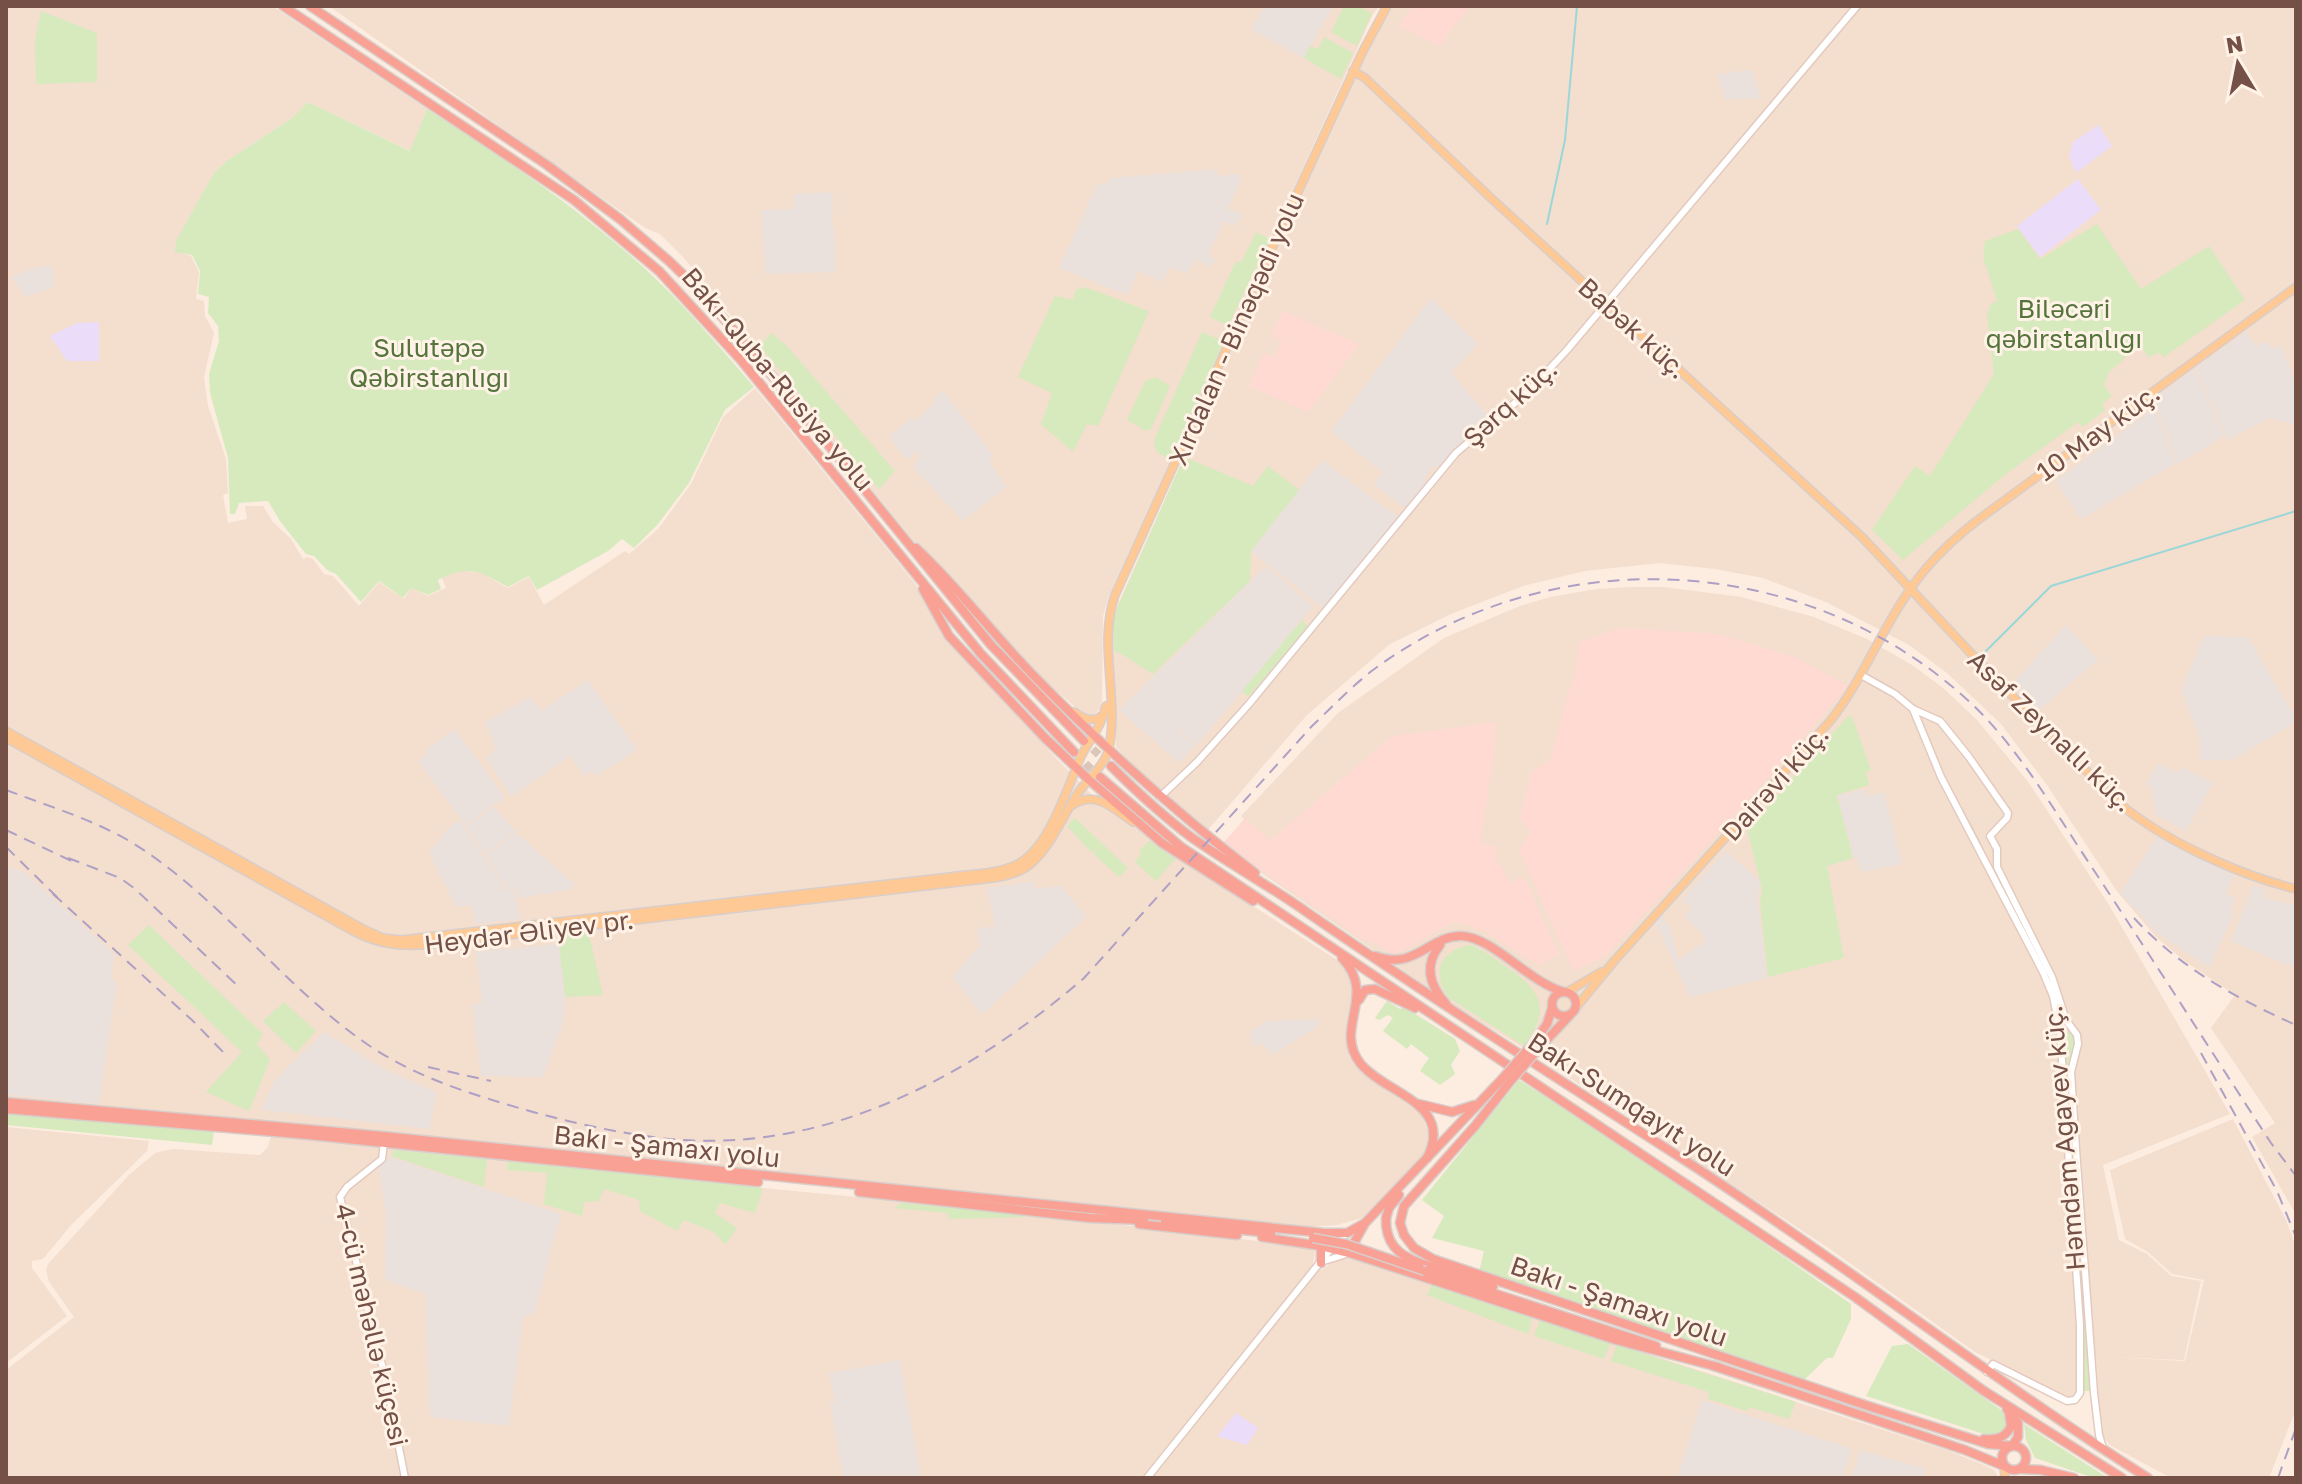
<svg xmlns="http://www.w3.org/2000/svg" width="2302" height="1484" viewBox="0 0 2302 1484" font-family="'Golos Text',sans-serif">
  <rect width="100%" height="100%" fill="#fdede0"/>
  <g fill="#f4dece">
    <path d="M6,6H272L427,109L411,151L308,102L292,118L228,160L214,173L178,239L174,251L191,256L199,272L196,299L204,301L205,316L214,333L204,377L208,406L226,459L228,493L223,495L228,523L247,519L245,506H263L273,522L291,539L303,559L307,557L313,559L324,574L333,576L359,606L379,582L404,599L411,588L428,596L446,588L442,578L461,570L481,573L508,588L529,577L544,605L625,551L629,554L658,529L691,484L723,417L755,388L914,582L940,627L1054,756L1099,802L1180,859L1337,960L1350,971L1355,1000L1346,1034L1349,1056L1357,1068L1421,1114L1429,1134L1425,1152L1421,1158L1362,1218L1337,1225L1307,1227L698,1166L559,1149L6,1098Z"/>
    <path d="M329,6H1379L1372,16L1108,598L1103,616L1102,701L1101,709L1093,715H1085L1040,677L968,599L940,565L914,541L684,258L660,234L645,228Z"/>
    <path d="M1392,6H2296V1215L2252,1137L2275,1123L2211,1028L2235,995L2186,962L2156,937L2116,890L2047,785L2001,724L1947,673L1909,645L1828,603L1763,578L1715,569L1660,563L1585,571L1523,586L1451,614L1390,644L1307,715L1207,831L1152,785L1116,747L1112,632L1115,611L1338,112L1379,27Z"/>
    <path d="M1632,587H1664L1741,597L1814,617L1867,639L1912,665L1943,688L1977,720L2029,783L2109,905L2230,1114L2103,1165L2119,1240L2147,1254L2171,1276L2201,1281L2184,1360L2109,1357L2185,1361L2204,1280L2172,1274L2148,1252L2125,1239L2110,1170L2233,1119L2286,1220L2296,1248V1409L2269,1478H2171L2110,1445L2101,1434L2096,1356L2078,1358V1388L2075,1395L2068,1398L1975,1352L1830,1249L1535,1055L1452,1004L1222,846L1244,819L1241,816L1338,713L1444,638L1520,606L1550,597L1597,589Z"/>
    <path d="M6,1127L149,1141L147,1151L71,1225L43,1259L32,1261V1268L67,1316L6,1363Z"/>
    <path d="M271,1135L645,1172L763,1188L1013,1212L1307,1247L1315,1252L1313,1264L1322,1270L1335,1260L1353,1259L1949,1451L1984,1465L1994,1470L1999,1478H6V1370L74,1317L49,1282L46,1270L48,1264L129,1175L155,1153L173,1149L260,1155L268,1147Z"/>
  </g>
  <g fill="#fedad3">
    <path d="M1413,6H1471L1448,33L1441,47L1399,25Z"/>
    <path d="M1283,311L1359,344L1308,412L1249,386L1264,353L1274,357L1282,341L1271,336Z"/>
    <path d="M1620,628L1718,634L1793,656L1848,686L1740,810L1605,956L1573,971L1519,850L1530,833L1520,817L1531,773L1550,760L1569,690L1575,677L1579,642Z"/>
    <path d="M1496,722L1494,755L1480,844L1497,846L1496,858L1510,883L1524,876L1559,954L1538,965L1486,932L1455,921L1396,955L1392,954L1377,944L1364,940L1222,844L1245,819L1271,840L1392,736Z"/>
  </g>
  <g fill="#ebe1dc">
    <path d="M1265,6H1333L1304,58L1251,30Z"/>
    <path d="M1752,70L1761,98L1726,100L1717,74Z"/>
    <path d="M1217,169L1218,176L1239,174L1240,182L1228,209L1242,214L1236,226L1224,221L1208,255L1215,259L1211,268L1196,259L1187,274L1170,267L1162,282L1138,271L1127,295L1059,268L1097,184L1109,183L1110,178Z"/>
    <path d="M829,192L833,196L832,226L834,227L836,272L765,274L761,210L793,209L794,194Z"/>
    <path d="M52,265L54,287L25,297L12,277L32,268Z"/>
    <path d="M1431,298L1478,344L1451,373L1490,418L1438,468L1434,466L1424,478L1427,480L1405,508L1374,485L1382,472L1331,431Z"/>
    <path d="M2246,332L2256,346L2268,341L2272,349L2281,345L2296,384V425L2269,418L2228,440L2195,368Z"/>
    <path d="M2194,369L2224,436L2178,464L2153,400Z"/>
    <path d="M943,391L994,456L989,461L1006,487L963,521L913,467L920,456L919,453L917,452L910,458L904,457L889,436L911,418L915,421L935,403L933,400Z"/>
    <path d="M2154,408L2176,463L2081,519L2056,481Z"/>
    <path d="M1322,460L1398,517L1323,608L1251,551Z"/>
    <path d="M1266,566L1313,606L1197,745L1162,716L1195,746L1179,763L1119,710Z"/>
    <path d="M2066,625L2098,660L2038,711L2011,685Z"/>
    <path d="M2204,636L2248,637L2296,719V722L2232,760H2200L2199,736L2181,690Z"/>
    <path d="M588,680L637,750L596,776L592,771L584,776L571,756L511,796L486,758L496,749L485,722L530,697L541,711Z"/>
    <path d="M455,729L505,797L465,825L418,761L427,754L425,750Z"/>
    <path d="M2158,763L2177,773L2181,767L2213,783L2186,831L2156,815L2151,786L2146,784Z"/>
    <path d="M1864,789L1866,796L1884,792L1902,864L1861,872L1857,858H1853L1838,795Z"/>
    <path d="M494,807L516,832L484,854L466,826Z"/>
    <path d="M460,820L506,890L514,889L521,919L475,924L471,905L456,907L429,853L450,826Z"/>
    <path d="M517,833L558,870L575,884L569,890L518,898L515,888L507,889L485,855Z"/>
    <path d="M2159,834L2234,876L2226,894L2236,899L2231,910L2234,914L2209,968L2157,933L2120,893Z"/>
    <path d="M1726,851L1760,881L1761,890L1759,891L1758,903L1767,978L1690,997L1656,923L1662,916L1670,928L1678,960L1705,941L1703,934L1684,917L1691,908L1682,899Z"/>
    <path d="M6,867L24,872L114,954L111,980L117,981L99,1104L6,1094Z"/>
    <path d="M1034,881L1035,889L1061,886L1086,917L982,1015L952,977L980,945L977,929L995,926L987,888Z"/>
    <path d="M2253,885L2266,890L2264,898L2296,905V969L2231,941Z"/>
    <path d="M559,944L565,997L564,1020L543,1077L481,1076L472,1004L482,1003L476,952Z"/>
    <path d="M1319,1019V1025L1273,1055L1263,1044L1253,1046L1250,1032L1267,1021Z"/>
    <path d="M324,1032L384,1069L436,1092L430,1129L261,1110L274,1081Z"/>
    <path d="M391,1157L561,1214L535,1312L523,1318L509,1426L430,1417L425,1294L385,1280L386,1212L378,1167Z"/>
    <path d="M900,1360L921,1478H843L830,1403L835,1402L829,1373Z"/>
    <path d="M1702,1400L1852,1449L1843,1478H1677Z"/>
    <path d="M1860,1450L1926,1469L1923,1478H1852Z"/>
  </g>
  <g fill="#ebddf9">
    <path d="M2098,125L2112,146L2076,173L2069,156L2073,142Z"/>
    <path d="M2078,179L2101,210L2040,257L2017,226Z"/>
    <path d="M99,322V361H67L50,336L77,323Z"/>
    <path d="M1236,1413L1258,1428L1247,1445L1217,1436Z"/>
  </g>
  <g fill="#d6eabe">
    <path d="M1344,6H1357L1372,13L1357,46L1331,32Z"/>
    <path d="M41,11L97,33V82L36,84L35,40Z"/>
    <path d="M1324,37L1353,53L1341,79L1304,58L1310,46L1318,49Z"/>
    <path d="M308,102L410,151L427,109C502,157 574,205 641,265C682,302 718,345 754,387L725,410L689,483L658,524L634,548L622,539L608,551L537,590L529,576L508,587C478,571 470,564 438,580L441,589L428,595L411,588L403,598L379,581L361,602L336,574L327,570L314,556L306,554L280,521L268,501L239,503L235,514H230L228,458L210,393L209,374L219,341L218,326L208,313L209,297L198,294L200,271L192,255L174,252L177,239L214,173L228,160L292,118Z"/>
    <path d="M2097,224L2141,289L2209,246L2245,300L2164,357L2160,353L2148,357L2139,343L2130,349L2131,353L2108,373L2104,386L2112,396L2102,404L2105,410L2083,427L2078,422L2006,474L1903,560L1872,530L1915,466L1930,476L1994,374L1987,316L1990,305L1997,301L1983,257L1985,241L2018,229L2040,259Z"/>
    <path d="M1256,232L1270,239L1228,326L1210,317L1236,261L1241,263Z"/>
    <path d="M1085,287L1149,311L1098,426L1087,424L1073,452L1041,424L1052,393L1018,377L1055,296L1073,300L1076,290Z"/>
    <path d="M1202,332L1221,340L1222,346L1170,459C1159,454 1152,451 1155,438Z"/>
    <path d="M771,333L787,346L895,471L879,489L760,346Z"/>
    <path d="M1156,377L1170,386L1151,429L1146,431L1127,420L1145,381Z"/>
    <path d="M1184,457L1253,486L1268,466L1299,490L1251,551L1250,581L1153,674C1139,667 1129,656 1114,651L1113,621L1116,611Z"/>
    <path d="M1302,620L1308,627L1248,697L1242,691Z"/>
    <path d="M1849,715L1853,719L1871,770L1866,772L1869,785L1837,795L1853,858L1827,866L1844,958L1768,977L1760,903L1762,889L1747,829Z"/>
    <path d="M1075,818L1128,868L1119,877L1094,854L1099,846L1092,853L1067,826Z"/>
    <path d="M1149,841L1175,859L1156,881L1135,862L1141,854L1139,851Z"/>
    <path d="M149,925L263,1034L257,1044L270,1060L249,1111L206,1092L242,1052L128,945Z"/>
    <path d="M588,930L603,995L565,997L559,944L568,933Z"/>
    <path d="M1470,945C1484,950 1495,959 1508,968C1542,991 1551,1011 1524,1046L1449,998C1431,973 1439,951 1470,945Z"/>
    <path d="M1387,1001L1400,1009L1404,1007L1455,1039L1460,1051L1451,1065L1455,1074L1440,1085L1420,1071L1429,1058L1411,1044L1407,1049L1383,1031L1393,1018L1388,1015L1379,1020L1375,1018Z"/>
    <path d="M284,1002L316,1031L296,1053L263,1021Z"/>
    <path d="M2073,1031C2079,1046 2070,1059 2069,1074L2090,1391H2083V1339L2063,1033Z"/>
    <path d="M1519,1080L1632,1151L1851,1304V1319L1833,1358H1827L1804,1380L1479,1272L1484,1251L1432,1238L1444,1216L1422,1200Z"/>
    <path d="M6,1113L214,1132L212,1145L6,1125Z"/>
    <path d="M394,1150L487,1159L484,1187L391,1156Z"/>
    <path d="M508,1159L763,1188L755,1213L720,1203L715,1213L737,1228L725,1245L714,1232L684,1220L677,1231L640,1211L639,1200L604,1189L599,1201L584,1202L582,1216L544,1204L547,1173L507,1170Z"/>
    <path d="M901,1203L1025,1215L1024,1217L949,1219L947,1213L895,1208Z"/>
    <path d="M1432,1285L1532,1318L1528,1334L1427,1295Z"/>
    <path d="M1540,1320L1611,1342L1604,1359L1534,1336Z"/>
    <path d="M1908,1344L2004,1412L2008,1422L2004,1432L1995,1436L1987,1435L1866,1396L1892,1346Z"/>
    <path d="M1617,1345L1796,1402L1789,1419L1749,1407L1747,1411L1708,1399L1709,1392L1611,1361Z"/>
    <path d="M2024,1424L2108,1478H2094L2035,1458L2026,1440Z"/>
  </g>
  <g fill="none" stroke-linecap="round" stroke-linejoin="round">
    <g stroke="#9ad7d8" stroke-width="2">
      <path d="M1547,224L1565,140L1577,6"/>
      <path d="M1982,655L2051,586L2296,511"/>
      <path d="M1962,810L1980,844"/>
    </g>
    <g stroke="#dbc6ba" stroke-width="8" stroke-dasharray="8 4" stroke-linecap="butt">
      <path d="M1084,741L1111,766"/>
      <path d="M1077,755L1099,777"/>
    </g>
    <g stroke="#e3cabf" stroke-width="9">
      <g id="minor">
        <path d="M1861,675L1895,694L1913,709L1940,721L1969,757L2008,813L2007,818L1990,836L1997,849V867L2052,977L2066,1020L2077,1035L2078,1044L2071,1072L2076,1149L2094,1393L2099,1435L2103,1448"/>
        <path d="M1913,709L1941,777L2043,972L2053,996L2060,1031L2080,1325V1393L2075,1400L2067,1401L1993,1364L1987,1372"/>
        <path d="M1160,797L1197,762L1249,704L1456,453L1529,391L1567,350L1857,6"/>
        <path d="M384,1143L382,1159L347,1187L340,1197L385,1377L405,1478"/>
        <path d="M1324,1261L1347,1254"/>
        <path d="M1147,1478L1334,1245L1347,1233"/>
      </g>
    </g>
    <g stroke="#d8cecb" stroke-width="10">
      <g id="major">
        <path d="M1353,71L1365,78L1492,199L1862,537L1980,663L2115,800C2162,840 2236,874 2296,889"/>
        <path d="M1074,712C1083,719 1094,723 1103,715"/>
        <path d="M6,731L365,930L383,938L402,940L950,877C972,874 996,874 1016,865C1048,850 1066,791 1079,761C1087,741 1102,728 1106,706"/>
        <path d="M6,738L353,931C380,945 401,947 431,944L959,882C980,879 1007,879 1025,868C1048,854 1063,815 1078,793C1087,780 1106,764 1109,748C1119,698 1098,643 1115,595L1278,235L1362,53L1387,6"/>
        <path d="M1071,806C1095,789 1113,808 1133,822"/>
        <path d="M1567,992L1601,972"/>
        <path d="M1573,1011L1615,960L1831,720C1863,679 1881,630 1911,588C1932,558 1957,535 1986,514L2296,287"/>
        <path d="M2004,1466L2005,1478"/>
      </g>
    </g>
    <g stroke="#d8cecb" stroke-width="11">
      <g id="highway">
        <path d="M283,6L574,200L659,271L740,359L981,654L1074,752"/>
        <path d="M310,6L547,165L620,219L669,261L696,287L751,350L991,645L1084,741"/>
        <path d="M916,548C958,587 992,633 1032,674C1101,745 1175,812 1255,873"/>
        <path d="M923,589L949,636L1044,737L1088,779L1162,843L1253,901"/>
        <path d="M1111,766C1136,791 1163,816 1191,837C1229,864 1270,886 1308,913C1433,999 1561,1081 1689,1163C1845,1264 1991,1379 2148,1478"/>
        <path d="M1100,777L1180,846L1855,1297L1984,1391L2122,1478"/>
        <path d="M1440,945C1423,966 1430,986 1446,1004"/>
        <path d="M1375,956C1416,971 1429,935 1462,936C1494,938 1530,983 1564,992"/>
        <path d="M1342,958C1378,996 1333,1028 1360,1063C1385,1094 1455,1103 1427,1158"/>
        <circle cx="1564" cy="1004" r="12"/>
        <path d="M1359,1000L1365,990L1375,989L1415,1008"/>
        <path d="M1535,1041L1547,1024L1552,1008"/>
        <path d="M1541,1046L1570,1015"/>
        <path d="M1509,1083L1475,1126L1404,1206L1400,1223L1404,1235L1414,1248L1433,1259L1868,1406L1988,1444L2012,1446L2018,1437V1423L2007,1409"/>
        <path d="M6,1102L383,1136L1324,1233H1347L1365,1223"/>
        <path d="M1419,1104L1452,1112L1474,1105"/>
        <path d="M6,1109L308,1135L758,1182"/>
        <path d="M859,1192L1090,1218L1144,1220"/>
        <path d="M1386,1218L1389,1208L1399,1195"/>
        <path d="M1165,1222L1271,1233"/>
        <path d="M1139,1224L1237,1235"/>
        <path d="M1262,1237L1321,1246L1353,1254L1616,1340L1718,1367"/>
        <path d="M1356,1252L1355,1241L1365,1223L1502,1079"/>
        <path d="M1321,1263V1246"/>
        <path d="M1420,1263L1493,1287"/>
        <path d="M1425,1271L1656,1346"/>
        <path d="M1714,1366L1965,1450L2004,1466"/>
        <path d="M1984,1439C1996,1440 2006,1438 2011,1426L2009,1413"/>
        <circle cx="2014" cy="1458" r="12"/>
        <path d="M2021,1469L2041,1470L2074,1478"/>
      </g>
    </g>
    <use href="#minor" stroke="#fff" stroke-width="6"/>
    <use href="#major" stroke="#fec995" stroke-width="7"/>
    <use href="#highway" stroke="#f9a194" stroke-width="8"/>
    <g stroke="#ae9fc5" stroke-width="2" stroke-dasharray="12 8" stroke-linecap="butt">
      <path d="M6,790C48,806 92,819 131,842C219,896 280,983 364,1042C415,1078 474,1095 533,1112C574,1123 618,1133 660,1138C820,1157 967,1079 1084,978L1312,726C1332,707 1351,687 1373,670C1554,536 1813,552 1975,707C2022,753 2055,812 2091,866C2152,958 2211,1051 2271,1143L2296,1176"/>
      <path d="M6,830L78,864"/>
      <path d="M6,847L60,900"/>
      <path d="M68,858L120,878L134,888L239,987"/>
      <path d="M53,894L193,1021L224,1053"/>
      <path d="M2134,918C2179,967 2235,998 2296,1025"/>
      <path d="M2201,1053L2277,1191L2296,1237"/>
      <path d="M428,1067L491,1081"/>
      <path d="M2278,1478L2296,1428"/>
      <path d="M2294,1478L2296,1474"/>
    </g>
    <g stroke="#d8cecb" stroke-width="11" stroke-linecap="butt">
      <g id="highway-bridge">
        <path d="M1502,1079L1535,1041"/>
        <path d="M1509,1083L1541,1046"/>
        <path d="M1386,1218C1385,1243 1398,1255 1420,1263"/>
        <path d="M1313,1238L1346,1244L1425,1271"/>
      </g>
    </g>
    <use href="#highway-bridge" stroke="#f9a194" stroke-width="8"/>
  </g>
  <g text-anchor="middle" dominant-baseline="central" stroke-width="6" stroke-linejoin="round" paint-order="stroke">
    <g font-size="26" fill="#54743c" stroke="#fff2e6">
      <text x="2064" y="308">Biləcəri<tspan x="2064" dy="30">qəbirstanlığı</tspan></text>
      <text x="429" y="347">Sulutəpə<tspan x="429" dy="30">Qəbirstanlığı</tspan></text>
    </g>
    <g font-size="26" fill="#745047" stroke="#fff2e6">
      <text transform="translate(1633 328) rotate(42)">Babək küç.</text>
      <text transform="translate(1236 329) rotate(-66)">Xırdalan - Binəqədi yolu</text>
      <text transform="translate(778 379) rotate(50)">Bakı-Quba-Rusiya yolu</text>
      <text transform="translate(1510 403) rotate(-42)">Şərq küç.</text>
      <text transform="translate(2098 432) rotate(-36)">10 May küç.</text>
      <text transform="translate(2051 731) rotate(44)">Asəf Zeynallı küç.</text>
      <text transform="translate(1775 783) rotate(-48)">Dairəvi küç.</text>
      <text transform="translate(529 932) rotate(-7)">Heydər Əliyev pr.</text>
      <text transform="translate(1632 1104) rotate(33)">Bakı-Sumqayıt yolu</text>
      <text transform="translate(2064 1138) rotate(-95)">Həmdəm Ağayev küç.</text>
      <text transform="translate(667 1146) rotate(6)">Bakı - Şamaxı yolu</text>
      <text transform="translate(1619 1301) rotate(19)">Bakı - Şamaxı yolu</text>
      <text transform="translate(372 1325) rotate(77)">4-cü məhəllə küçesi</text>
    </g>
  </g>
  <rect width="2302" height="1484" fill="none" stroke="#745047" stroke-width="16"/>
  <g transform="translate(2238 64) rotate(350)" stroke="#fff2e6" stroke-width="6" paint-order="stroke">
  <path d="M0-6L14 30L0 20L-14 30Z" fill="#745047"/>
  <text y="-12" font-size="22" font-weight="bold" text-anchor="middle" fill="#745047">N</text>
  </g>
</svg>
